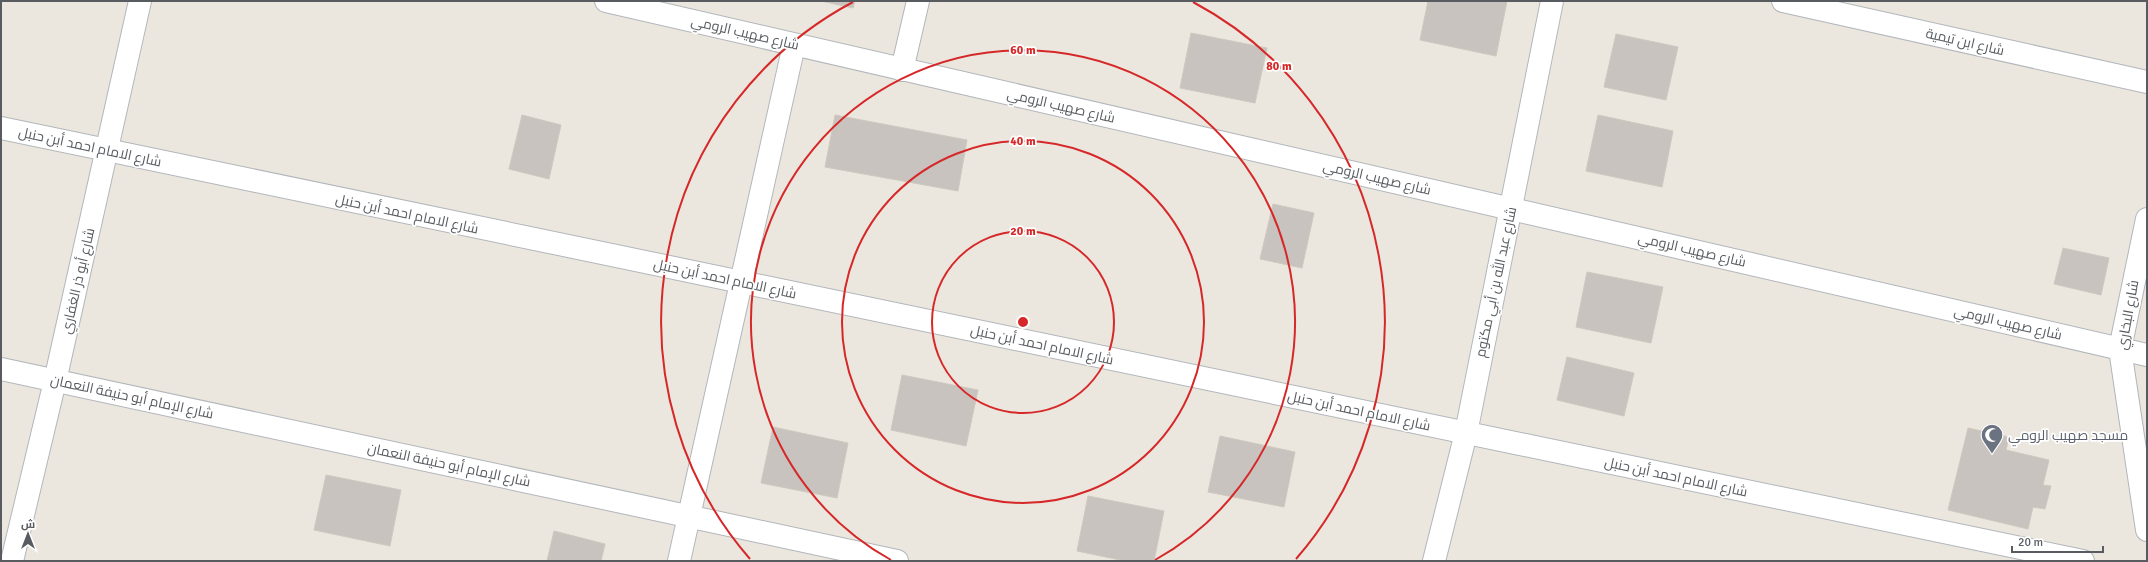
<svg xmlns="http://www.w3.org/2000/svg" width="2148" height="562" viewBox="0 0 2148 562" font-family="Signika,Cairo,sans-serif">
  <rect width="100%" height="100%" fill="#ebe7df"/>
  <g fill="#c8c3bf" stroke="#cfc8be">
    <path d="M821,1H855L853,8Z"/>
    <path d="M1428,1H1507L1496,56L1420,40Z"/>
    <path d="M1191,33L1267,48L1255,103L1180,88Z"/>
    <path d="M1616,34L1678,47L1666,100L1604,87Z"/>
    <path d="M522,115L561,125L549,179L509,169Z"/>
    <path d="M835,115L967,140L958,191L825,167Z"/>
    <path d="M1598,115L1673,131L1662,187L1586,171Z"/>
    <path d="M1273,204L1314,213L1302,268L1260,259Z"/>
    <path d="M2063,248L2109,258L2101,295L2054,284Z"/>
    <path d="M1587,272L1663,287L1651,343L1576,327Z"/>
    <path d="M1567,357L1634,373L1624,416L1557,400Z"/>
    <path d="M902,375L978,390L966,446L891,430Z"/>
    <path d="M773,427L848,443L837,498L761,483Z"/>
    <path d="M1968,428L2009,437L2006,450L2049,460L2043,485L2051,486L2045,509L2033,507L2028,529L1948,510Z"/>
    <path d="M1220,436L1295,452L1284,507L1208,492Z"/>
    <path d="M326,475L401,490L390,546L314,530Z"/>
    <path d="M1088,496L1164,511L1154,561H1125L1077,551Z"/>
    <path d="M554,531L605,544L601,561H547Z"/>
  </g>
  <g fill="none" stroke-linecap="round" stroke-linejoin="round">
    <g stroke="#b2b6ba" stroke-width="24">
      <g id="minor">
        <path d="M606,1L2147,355"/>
        <path d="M1783,1L2147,82"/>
        <path d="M902,70L918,1"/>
        <path d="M1,128L2083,561"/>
        <path d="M2147,219L2120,349L2147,530"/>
        <path d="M1,369L897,561"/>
        <path d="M12,561L55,381L140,1"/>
        <path d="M679,561L794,45"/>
        <path d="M1434,561L1466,433L1552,1"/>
      </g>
    </g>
    <use href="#minor" stroke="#fff" stroke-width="22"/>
  </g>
  <g fill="none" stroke="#d62828" stroke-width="2">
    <circle cx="1023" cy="322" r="91"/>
    <circle cx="1023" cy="322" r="181"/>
    <path d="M891 560A272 272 0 1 1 1155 560"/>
    <path d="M750 559A362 362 0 0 1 853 2M1193 2A362 362 0 0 1 1296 559"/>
  </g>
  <defs>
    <g id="mosque-pin" transform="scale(1.15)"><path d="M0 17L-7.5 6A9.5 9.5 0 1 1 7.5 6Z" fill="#6b7280" stroke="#fff"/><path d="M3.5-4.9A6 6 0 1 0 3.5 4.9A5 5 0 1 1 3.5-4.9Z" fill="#fff"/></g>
  </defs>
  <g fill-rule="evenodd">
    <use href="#mosque-pin" x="1992" y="435"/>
  </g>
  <g text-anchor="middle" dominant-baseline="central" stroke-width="3.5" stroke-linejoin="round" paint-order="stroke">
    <g font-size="14" fill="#585c60" stroke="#fff">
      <text transform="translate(745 33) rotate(13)">شارع صهيب الرومي</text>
      <text transform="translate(1965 42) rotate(13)">شارع ابن تيمية</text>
      <text transform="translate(1061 106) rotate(13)">شارع صهيب الرومي</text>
      <text transform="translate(90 147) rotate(12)">شارع الامام احمد أبن حنبل</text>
      <text transform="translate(1377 178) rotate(13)">شارع صهيب الرومي</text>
      <text transform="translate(407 214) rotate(12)">شارع الامام احمد أبن حنبل</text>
      <text transform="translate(1692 250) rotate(13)">شارع صهيب الرومي</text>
      <text transform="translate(725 279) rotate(12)">شارع الامام احمد أبن حنبل</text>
      <text transform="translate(78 281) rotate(-77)">شارع أبو ذر الغفاري</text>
      <text transform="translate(1496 282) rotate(-78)">شارع عبد الله بن أبي مكتوم</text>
      <text transform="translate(2128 315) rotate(-80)">شارع البخاري</text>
      <text transform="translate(2008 323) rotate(13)">شارع صهيب الرومي</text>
      <text transform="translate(1042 345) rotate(12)">شارع الامام احمد أبن حنبل</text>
      <text transform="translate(132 397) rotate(12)">شارع الإمام أبو حنيفة النعمان</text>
      <text transform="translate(1359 411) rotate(12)">شارع الامام احمد أبن حنبل</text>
      <text transform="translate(449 465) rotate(12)">شارع الإمام أبو حنيفة النعمان</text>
      <text transform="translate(1676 477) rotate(12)">شارع الامام احمد أبن حنبل</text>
    </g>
    <g font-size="14" fill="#5b616d" stroke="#fff" text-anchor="start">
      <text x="2008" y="435">مسجد صهيب الرومي</text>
    </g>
  </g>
  <circle cx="1023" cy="322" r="6" fill="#d62828" stroke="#fff" stroke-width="2"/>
  <g font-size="12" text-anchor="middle" font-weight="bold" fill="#d62828" stroke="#fff" stroke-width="3.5" stroke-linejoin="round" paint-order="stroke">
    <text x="1023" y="54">60 m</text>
    <text x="1279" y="70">80 m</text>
    <text x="1023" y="145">40 m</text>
    <text x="1023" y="235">20 m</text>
  </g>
  <rect width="2148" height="562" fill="none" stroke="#585c60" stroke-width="4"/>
  <g transform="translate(28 534)" stroke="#ffffff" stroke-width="3" paint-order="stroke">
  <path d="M0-3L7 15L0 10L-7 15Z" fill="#585c60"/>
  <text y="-6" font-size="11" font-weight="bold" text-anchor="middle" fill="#585c60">ش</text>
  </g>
  <path d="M2012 546v6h91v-6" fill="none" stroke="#585c60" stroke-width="2"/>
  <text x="2018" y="546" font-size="12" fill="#585c60" stroke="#ffffff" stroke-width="3" paint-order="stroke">20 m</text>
</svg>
